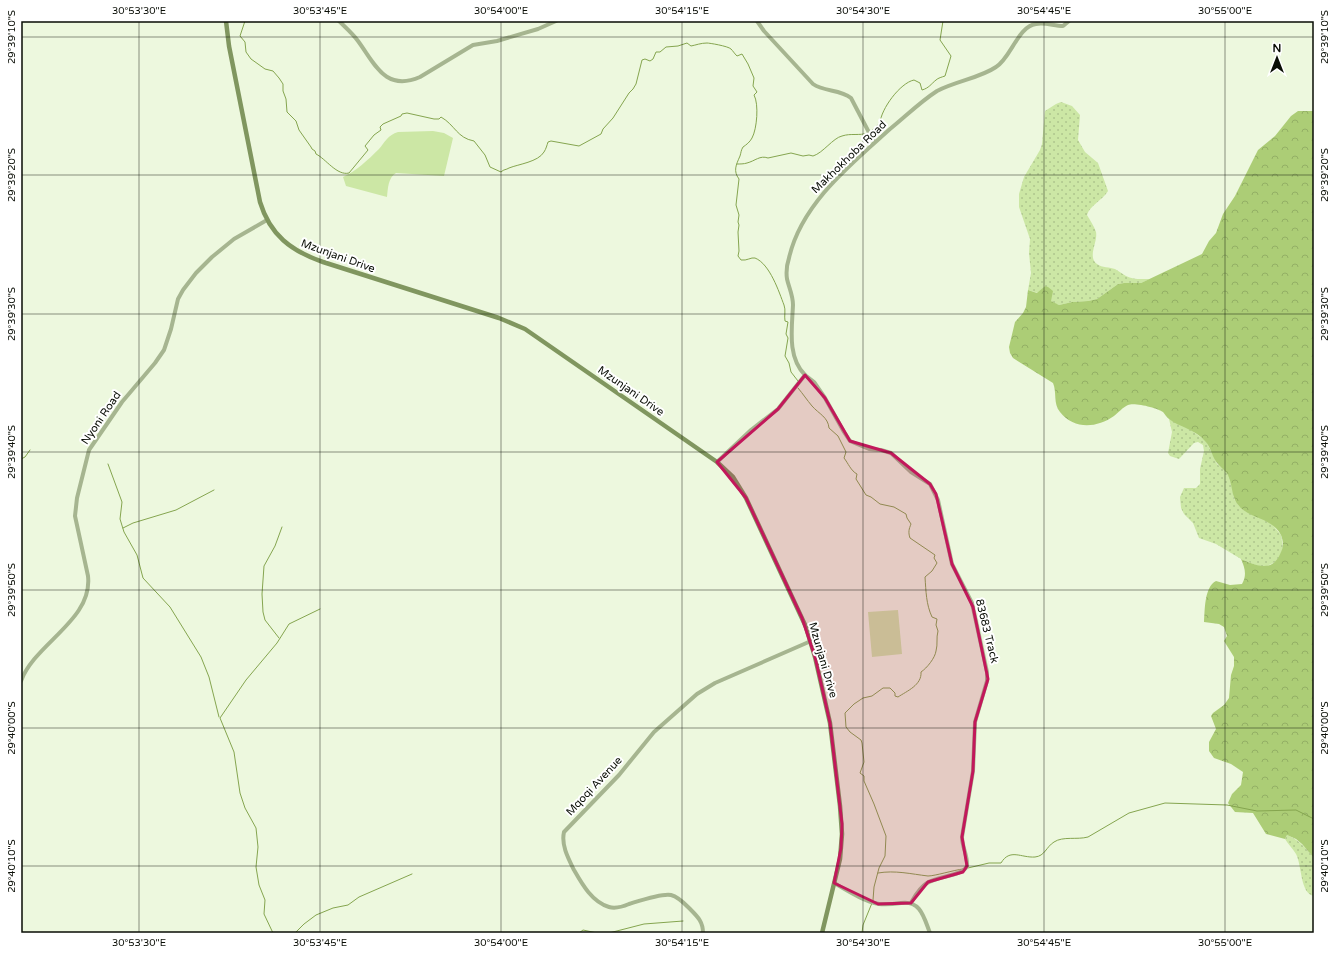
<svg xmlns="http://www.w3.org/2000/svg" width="1335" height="954" viewBox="0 0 1335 954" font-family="'Varela Round',sans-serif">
  <defs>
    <pattern id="grass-dots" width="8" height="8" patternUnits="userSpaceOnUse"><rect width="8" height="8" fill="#cce7a5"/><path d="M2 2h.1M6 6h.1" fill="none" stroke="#aec58d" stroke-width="1.8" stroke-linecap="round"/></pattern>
    <pattern id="forest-crowns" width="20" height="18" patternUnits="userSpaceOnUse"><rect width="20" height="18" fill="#accd76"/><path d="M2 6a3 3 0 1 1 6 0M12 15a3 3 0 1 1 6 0" fill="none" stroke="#93af65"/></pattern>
  </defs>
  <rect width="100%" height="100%" fill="#edf8de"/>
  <g fill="url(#grass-dots)">
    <path d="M1061,102L1072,106L1080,115L1078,140L1085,152L1098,163L1108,191C1102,201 1090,205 1087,215C1090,220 1094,226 1096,232C1098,242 1087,257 1097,264C1102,268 1110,267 1115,269C1119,271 1122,274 1126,276C1133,280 1142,279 1150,279L1141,283H1124L1118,284L1097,299L1088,301L1072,302L1059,305L1053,303L1051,301V297L1045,286L1038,293L1028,290L1031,273L1029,253L1030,239L1019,207V194L1024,177L1040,150L1042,144L1045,111L1056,104Z"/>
    <path d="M1169,419L1188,428L1206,441L1217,464L1228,473L1232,485L1234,499L1239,506L1245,511L1270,522L1281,535L1283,548L1279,560L1267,566H1258L1241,559L1216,544L1199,538L1193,523L1184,514L1181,508L1180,497L1184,488H1196L1200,484V469L1204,451L1203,445L1198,442L1194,443L1179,459L1170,456L1168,453L1172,432Z"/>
    <path d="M1287,835C1299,840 1306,848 1314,858V896C1300,894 1302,865 1296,854C1293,849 1288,844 1285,839Z"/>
  </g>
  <path fill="url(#forest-crowns)" d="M1298,111H1314V858L1302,844L1296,839L1287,835L1285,839L1266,834L1253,813L1235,812L1228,803L1232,794L1241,785L1243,772L1231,764L1214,758L1209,751V742L1216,729L1211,716L1213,713L1224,705L1229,698L1231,675L1234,666V657L1224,641L1227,636L1224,627L1219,624L1204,622C1205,611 1204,587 1216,581L1230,585L1242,584C1247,575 1245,568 1241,559C1257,566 1273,573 1281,552C1284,547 1283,540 1281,535C1271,517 1250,519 1239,506C1231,498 1233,485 1228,475C1226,471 1221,468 1218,464C1212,458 1211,447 1205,441C1195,429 1179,427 1169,419C1166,417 1165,414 1163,412C1158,408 1134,402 1128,405C1123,407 1118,413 1114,416C1097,428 1074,430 1060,412C1053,404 1057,392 1053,383L1013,358L1010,353L1009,347L1015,322L1023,313L1026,307L1028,290L1037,293L1045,286L1048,287L1053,291L1051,301L1059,305L1072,302L1088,301L1097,299L1118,284L1124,283H1141L1202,254L1209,241L1216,233L1223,214L1235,196L1258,150L1275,136L1291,116Z"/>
  <g fill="#cce7a5">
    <path d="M433,131L444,133L453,138L444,176L396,173C388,178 388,188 387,197L346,186L343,177C356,171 368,160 379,149C385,142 388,135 398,132Z"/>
    <path d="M898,610L902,654L872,657L868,612Z"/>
  </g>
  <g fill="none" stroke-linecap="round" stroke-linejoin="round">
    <g stroke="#85a54f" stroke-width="1">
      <path d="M245,21L240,36L245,42L246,52L251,59L265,69L273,71L279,78L283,84V91L286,99L287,112L296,121L299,130L311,147L312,149L315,151L316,154C326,159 337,176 349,173L368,150L365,146L374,135L381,130L380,127L383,124L401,116L402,114L407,113L434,119H439L441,117C455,125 457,138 474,141L485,155L490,167L501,172C504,169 506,170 509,168C519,164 538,162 544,152C546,149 547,145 548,142L551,141L579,146L601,134L603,129L613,118L629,93L633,89L636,84L642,60L645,59L650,61L653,59L656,52H660L666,47L678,46L687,43L691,46C696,45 701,43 707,43C709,43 728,46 731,49C733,51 734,53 737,56L742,54L748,64L754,78L753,86L757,92L754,95C759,104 757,129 752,138C750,142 746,145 743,147C741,150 741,153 740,156C736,165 733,171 739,179L736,205L739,215L738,222L739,225L738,232L739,251L738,256L741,260C747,261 751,257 755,258C770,264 779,292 784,305C786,310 784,316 785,321L788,322L786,334L788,338L785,356L789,363L791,372L798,381"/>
      <path d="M870,132L880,123C881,109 900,83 914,80L920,83L922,90C929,88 931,84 936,80C938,78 942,77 945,76L951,56L940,40L943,21"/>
      <path d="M737,164C740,164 744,164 747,163C755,161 760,155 768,158L791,153L803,156L809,155L813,156C823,153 833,138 842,136C851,133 859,136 868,133"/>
      <path d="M798,388C803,394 807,400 812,406C819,414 828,417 829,428L838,436L846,452L844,458C848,463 851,471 857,474L856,479L866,495L871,497L880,504L894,507L906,514L907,518L911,524C909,529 908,532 910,538L935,555L934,558L937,563L932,571L925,577C926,591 926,604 932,617L937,619L936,625L938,631C936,638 938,644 936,651C935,658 927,668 921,672C922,685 907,691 898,697L895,696V693L890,688H883L872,696L863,698L854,704L845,713L846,727L850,732L861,740L862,743L864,762L860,773L864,776V781L874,804L886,836L885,856L879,868L874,887L873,900"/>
      <path d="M21,459L25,457L30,450"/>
      <path d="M108,464L122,502L120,519L124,532L137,555L143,578L170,607L201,657L209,677L219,717"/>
      <path d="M123,528L133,523L176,510L214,490"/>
      <path d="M279,638L265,620L263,612L262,594L264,566L275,546L282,527"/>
      <path d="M968,868L989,863H1001C1010,848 1021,858 1035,857C1045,856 1046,847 1054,842C1063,836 1077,840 1088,837L1129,813L1165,803L1227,805L1257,811L1296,810L1314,819"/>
      <path d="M878,873C895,870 911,874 928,876C935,876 954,870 963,869"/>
      <path d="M273,933L264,914L265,900L259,885L256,867L258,847L256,828L245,808L240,793L234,752L220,718L246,680L277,643L289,624L320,609"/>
      <path d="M295,933L304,924L316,915L333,908L348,905L359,897L412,874"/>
      <path d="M579,933L583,930L597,933"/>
      <path d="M609,933L644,924L683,921"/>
      <path d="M862,933L863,925L872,903"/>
    </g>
    <g stroke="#a6b590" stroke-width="4">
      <path d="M339,21C345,27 353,34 358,41C375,64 385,92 420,77L473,45L497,41L538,29L556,21"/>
      <path d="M757,21L764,31L813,84C824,92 840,89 851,98L874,142"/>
      <path d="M805,375L814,382L825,398L844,432L850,441L869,449L881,450L891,453L911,472L930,484L938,500L952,564L972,603L987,672V681L975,722L973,771L962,837C962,847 968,856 967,866C963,876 937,876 927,883C919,888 915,896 911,903"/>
      <path d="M717,462L751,430L778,409L805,375C787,357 792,328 793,305C793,295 789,288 787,279C786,272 787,264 789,258C801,204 851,164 890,129C906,116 920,102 937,91C956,81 980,78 996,67C1011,58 1018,26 1036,24C1045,22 1054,26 1063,26L1069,21"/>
      <path d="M21,681C35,643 93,620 88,576L75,516L77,498L89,450L122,402L155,363L164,350L171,329L178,299L183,290L196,273L212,257L234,239L267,220"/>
      <path d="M834,883C848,891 863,901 879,904C887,905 894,904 901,903C921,900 924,918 930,933"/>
      <path d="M703,933C703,922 698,917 691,910C685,904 679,897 671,895C662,893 639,901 629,904C622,907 616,909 609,907C592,902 582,884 574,870C568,858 561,845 564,832L619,775L654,732L697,694L715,683L811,641"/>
    </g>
    <path stroke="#80965f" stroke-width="4.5" d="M226,21L229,46L260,202C270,235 291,251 323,262L499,318L525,329L717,462L733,477L746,498L806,627L815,657L830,723L840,806L842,834L840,859L822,933"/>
  </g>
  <path fill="#c2185b" fill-opacity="0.2" stroke="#c2185b" stroke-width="3" stroke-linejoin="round" d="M805,375L825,398L850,441L891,453L930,484L936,494L952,564L973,607L988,679L975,722L973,771L962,837L967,866L963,872L928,882L911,903L878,904L834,883L841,848L842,824L830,723L815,657L802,618L746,498L717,462L778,409Z"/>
  <path fill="none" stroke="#090d05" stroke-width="1" stroke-opacity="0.45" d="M139,21V933M320,21V933M501,21V933M682,21V933M863,21V933M1044,21V933M1225,21V933M21,37H1314M21,175H1314M21,314H1314M21,452H1314M21,590H1314M21,728H1314M21,866H1314"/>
  <g text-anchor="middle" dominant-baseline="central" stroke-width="4" stroke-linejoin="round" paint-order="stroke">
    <g font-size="11" fill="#090d05" stroke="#fff">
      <text transform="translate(849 157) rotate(-44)">Makhokhoba Road</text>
      <text transform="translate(338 256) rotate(20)">Mzunjani Drive</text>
      <text transform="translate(631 391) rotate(35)">Mzunjani Drive</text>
      <text transform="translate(101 418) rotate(-56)">Nyoni Road</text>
      <text transform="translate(987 631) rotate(76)">83683 Track</text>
      <text transform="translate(823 660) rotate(74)">Mzunjani Drive</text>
      <text transform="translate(594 786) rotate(-47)">Mqoqi Avenue</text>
    </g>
  </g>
  <rect width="1335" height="954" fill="none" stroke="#ffffff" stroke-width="44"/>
  <g transform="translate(1277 58)" stroke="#ffffff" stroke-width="3" paint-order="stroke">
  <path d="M0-3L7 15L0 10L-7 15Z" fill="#090d05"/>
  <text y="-6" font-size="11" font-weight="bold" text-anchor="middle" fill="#090d05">N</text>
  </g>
  <rect x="22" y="22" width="1291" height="910" fill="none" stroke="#090d05" stroke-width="1.5"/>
  <g font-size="10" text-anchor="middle" fill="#090d05">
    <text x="139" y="14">30°53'30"E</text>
    <text x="320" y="14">30°53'45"E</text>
    <text x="501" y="14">30°54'00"E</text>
    <text x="682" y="14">30°54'15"E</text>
    <text x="863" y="14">30°54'30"E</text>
    <text x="1044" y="14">30°54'45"E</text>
    <text x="1225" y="14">30°55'00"E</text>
    <text transform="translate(11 37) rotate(-90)" y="4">29°39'10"S</text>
    <text transform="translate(1324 37) rotate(-90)" y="4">29°39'10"S</text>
    <text transform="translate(11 175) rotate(-90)" y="4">29°39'20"S</text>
    <text transform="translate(1324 175) rotate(-90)" y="4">29°39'20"S</text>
    <text transform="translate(11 314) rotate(-90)" y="4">29°39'30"S</text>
    <text transform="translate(1324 314) rotate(-90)" y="4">29°39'30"S</text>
    <text transform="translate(11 452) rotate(-90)" y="4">29°39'40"S</text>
    <text transform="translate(1324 452) rotate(-90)" y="4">29°39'40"S</text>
    <text transform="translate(11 590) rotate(-90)" y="4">29°39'50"S</text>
    <text transform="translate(1324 590) rotate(-90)" y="4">29°39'50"S</text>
    <text transform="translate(11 728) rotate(-90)" y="4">29°40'00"S</text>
    <text transform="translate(1324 728) rotate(-90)" y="4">29°40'00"S</text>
    <text transform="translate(11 866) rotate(-90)" y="4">29°40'10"S</text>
    <text transform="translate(1324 866) rotate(-90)" y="4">29°40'10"S</text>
    <text x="139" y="946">30°53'30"E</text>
    <text x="320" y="946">30°53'45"E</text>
    <text x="501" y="946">30°54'00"E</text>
    <text x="682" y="946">30°54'15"E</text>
    <text x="863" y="946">30°54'30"E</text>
    <text x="1044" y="946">30°54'45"E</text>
    <text x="1225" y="946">30°55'00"E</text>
  </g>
</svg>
